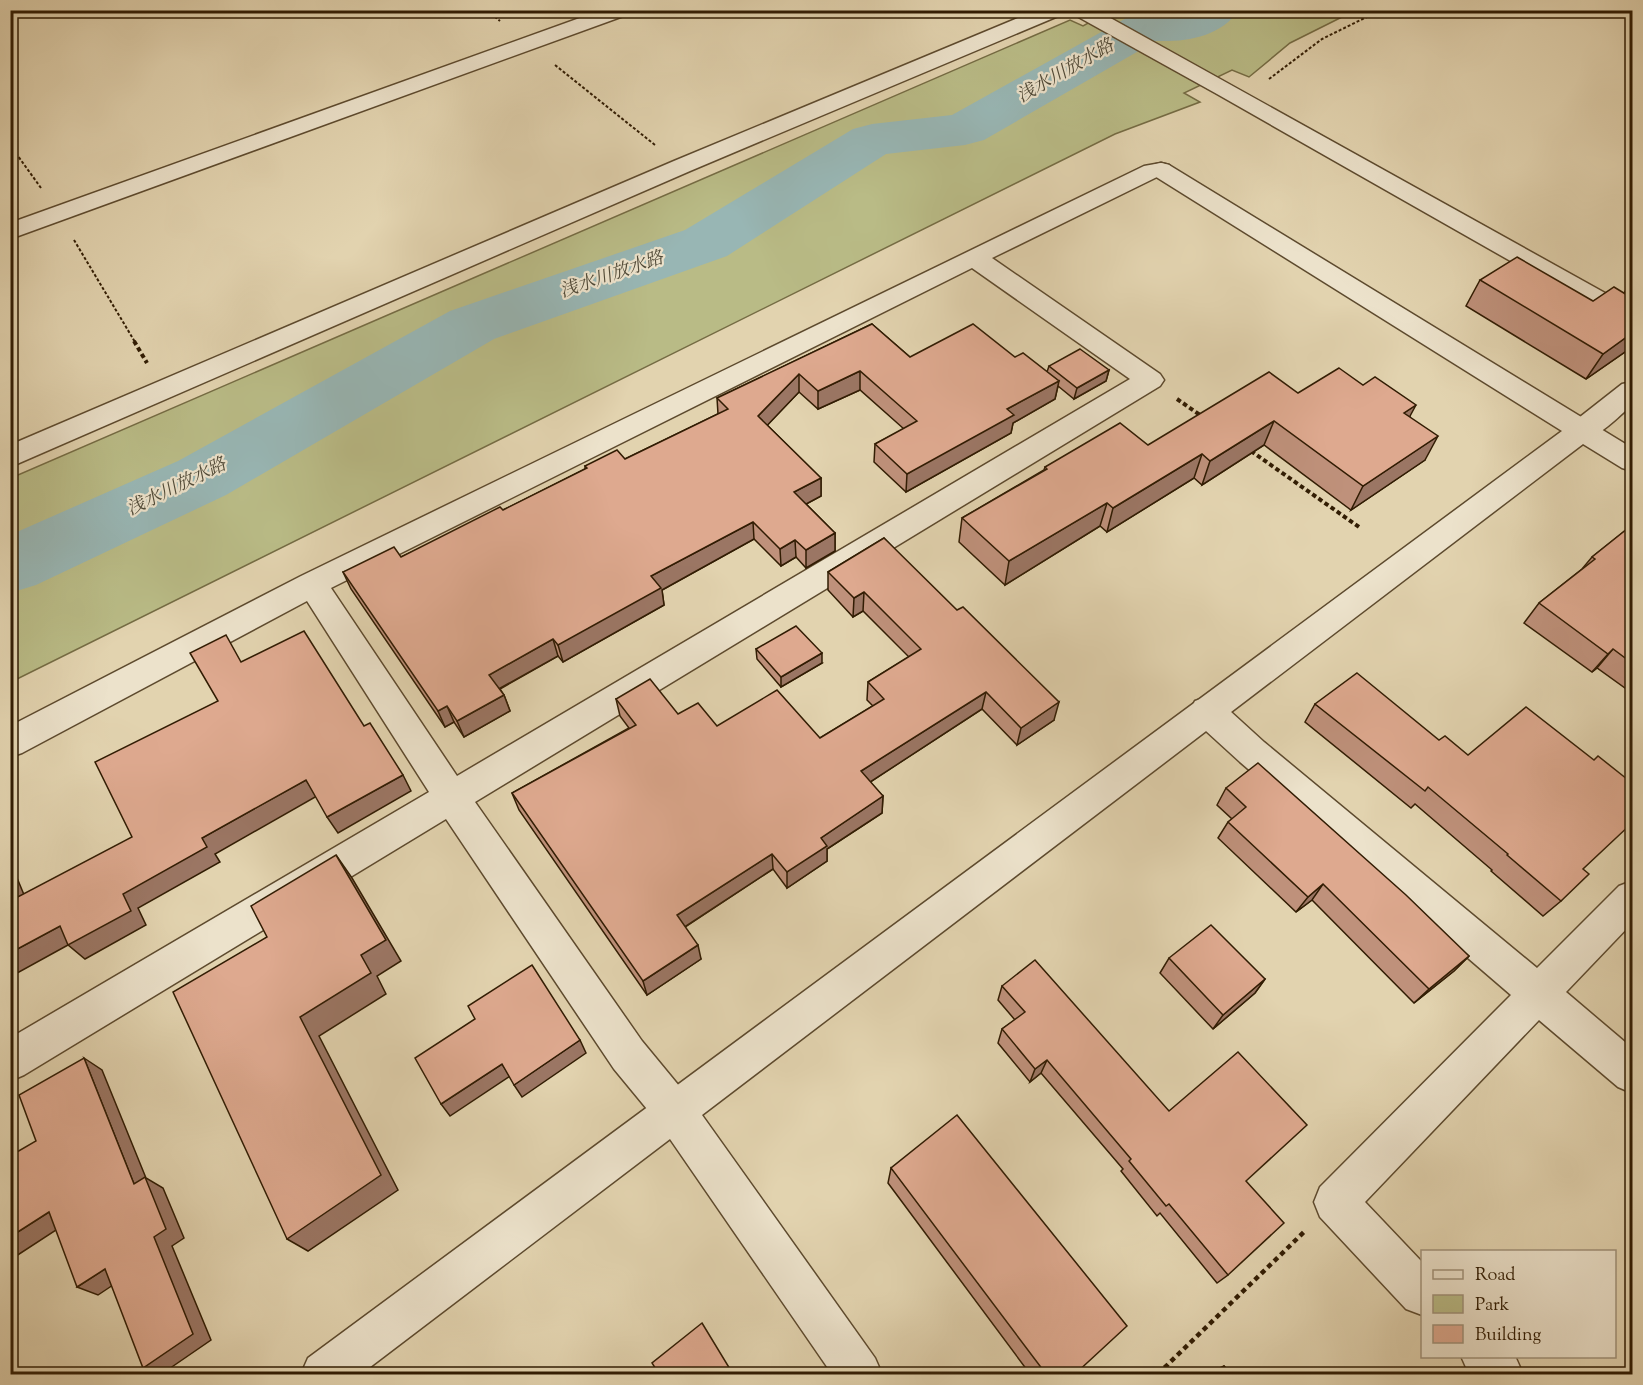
<svg xmlns="http://www.w3.org/2000/svg" width="1643" height="1385" viewBox="0 0 1643 1385" font-family="'Sorts Mill Goudy','Noto Serif JP',serif">
  <rect width="100%" height="100%" fill="#e2d3af"/>
  <filter id="stains"><feTurbulence type="fractalNoise" baseFrequency=".00333" numOctaves="4"/><feColorMatrix values="0 0 0 0 .2 0 0 0 0 .09 0 0 0 0 .02 0 0 0 .5 -.17"/></filter>
  <radialGradient id="worn" r=".72"><stop offset=".6" stop-color="#630" stop-opacity="0"/><stop offset="1" stop-color="#630" stop-opacity=".3"/></radialGradient>
  <path fill="#b9bb86" stroke="#756c44" stroke-width="1.5" d="M1112,10L1354,11L1290,43L1249,77L1232,70L1184,93L1200,102L1115,134L11,682V478L1070,20L1083,26Z"/>
  <g fill="none" stroke-linecap="round" stroke-linejoin="round">
    <path fill="#98b6b4" fill-rule="evenodd" d="M1178,10H1239C1220,37 1187,42 1156,41L984,140L965,145L886,154L727,256L494,339L226,495L36,585L10,593V535L178,461L450,311L685,230L853,129L872,124L952,115L1130,16L1147,11Z"/>
    <g stroke="#5d4a2e" stroke-width="3">
      <g id="minor">
        <path d="M602,10H632L629,14L10,239V223Z"/>
        <path d="M1037,10H1066L1063,14L690,171L10,467V445L674,161Z"/>
        <path d="M1070,10H1096L1632,308V327L1623,325L1217,94L1073,14Z"/>
        <path d="M1161,163L1169,165L1173,170L1169,175L1157,177L992,258L1160,374L1164,380L1160,386L475,802L642,1041L689,1098L695,1112L689,1126L675,1132L661,1126L614,1069L446,819L24,1075L10,1081V1038L429,792L307,601L22,753L10,757V726L301,576L1144,166ZM972,268L1130,379L457,776L331,588Z"/>
        <path d="M1632,382V405C1615,419 1594,445 1571,438L1567,431L1571,424L1622,384Z"/>
        <path d="M1207,697L1219,701L1264,742L1537,968L1619,886L1632,881V923L1566,992L1632,1048V1093L1618,1087L1539,1020L1365,1202L1422,1262V1315L1406,1309L1320,1217L1314,1202L1320,1187L1511,995L1240,762L1195,721L1190,711L1195,701Z"/>
        <path d="M1461,1356H1515L1523,1374H1469Z"/>
      </g>
    </g>
    <g stroke="#5d4a2e" stroke-width="3">
      <path id="tertiary" d="M1161,163L1169,165L1632,448V471L1622,468L1583,444L702,1115L875,1358L882,1374H832L670,1139L361,1374H301L308,1358L1562,431L1153,175L1149,170L1153,165Z"/>
    </g>
    <g stroke="#311c03" stroke-width="2" stroke-dasharray="3 2" stroke-linecap="butt">
      <path d="M487,10L500,21"/>
      <path d="M555,65L655,145"/>
      <path d="M1269,79L1322,39L1381,10"/>
      <path d="M10,145L41,188"/>
      <path d="M74,240L135,342"/>
    </g>
    <g stroke="#311c03" stroke-width="4" stroke-dasharray="4.5 3" stroke-linecap="butt">
      <path d="M134,341L147,363"/>
      <path d="M1177,399L1203,417"/>
      <path d="M1251,451L1359,527"/>
    </g>
    <path stroke="#311c03" stroke-width="4.5" stroke-dasharray="5 4" stroke-linecap="butt" d="M1158,1374L1304,1232"/>
    <use href="#minor" fill="#ece2cb" fill-rule="evenodd"/>
    <use href="#tertiary" fill="#ece2cb" fill-rule="evenodd"/>
  </g>
  <g fill="#bf917b" stroke="#311c03" stroke-width="1.5">
    <path d="M1632,279V347L1586,379L1466,306L1480,280L1593,301L1624,293Z"/>
    <path d="M872,324L910,357H1015L1047,372L1049,366L1109,370L1106,381L1074,399L1058,386L1055,399L1013,423L1011,433L906,492L874,462L875,444L904,429L860,390L818,409L799,392L767,425L821,478V496L806,504L835,533V551L806,568L796,557L781,566L754,539L662,590L664,605L563,662L558,656L500,689L504,695L510,711L464,737L454,722L445,727L351,589L343,572L401,557L503,510L585,469V466L625,459L718,414L717,398Z"/>
    <path d="M1298,393L1410,417L1425,460L1351,510L1264,445L1202,485L1194,478L1107,532L1100,526L1005,585L959,542L962,518L1044,470L1045,467L1148,445Z"/>
    <path d="M1632,525V693L1597,668L1592,672L1524,623L1539,603L1582,569L1592,557Z"/>
    <path d="M884,538L1054,720L1017,745L982,709L870,782L883,796L882,813L827,849V861L787,888L773,869L685,927L701,959L647,995L519,810L512,793L629,728L620,716L616,699L678,714L717,726L820,738L873,706L867,700L868,682L909,657L863,611L853,617L828,590V572Z"/>
    <path d="M756,649L822,663L781,687L757,659Z"/>
    <path d="M1315,704L1583,869L1561,901L1543,916L1491,871L1492,870L1415,804L1411,808L1305,722Z"/>
    <path d="M1226,788L1469,956L1454,971L1414,1003L1312,900L1296,912L1218,838L1228,822L1232,819L1217,805Z"/>
    <path d="M1169,958L1265,979L1255,993L1213,1029L1160,973Z"/>
    <path d="M1002,986L1169,1111L1246,1181L1228,1275L1217,1283L1160,1213L1157,1216L1121,1171L1123,1169L1041,1073L1030,1082L998,1043L1002,1029L1015,1020L998,1000Z"/>
    <path d="M891,1168L1075,1374H1030L888,1183Z"/>
    <path d="M1224,1366L1231,1374H1207Z"/>
  </g>
  <g fill="#9b7664" stroke="#311c03" stroke-width="1.5">
    <path d="M1632,333V347L1586,379L1603,354Z"/>
    <path d="M1109,370L1106,381L1074,399L1077,388Z"/>
    <path d="M860,371V390L818,409V391Z"/>
    <path d="M799,374V392L759,434L758,416Z"/>
    <path d="M1059,381L1055,399L1013,423L1011,433L906,492L907,474L1007,409Z"/>
    <path d="M1416,405L1403,429L1404,413Z"/>
    <path d="M1274,421L1264,445L1202,485L1210,461Z"/>
    <path d="M1438,436L1425,460L1351,510L1363,486Z"/>
    <path d="M1202,454L1194,478L1107,532L1113,508Z"/>
    <path d="M821,478V496L795,510L794,492Z"/>
    <path d="M1107,503L1100,526L1005,585L1009,561Z"/>
    <path d="M753,522L754,539L662,590L664,605L563,662L558,645L651,576Z"/>
    <path d="M835,533V551L806,568V550Z"/>
    <path d="M795,540L796,557L781,566L780,549Z"/>
    <path d="M864,592L863,611L853,617L854,598Z"/>
    <path d="M553,639L558,656L495,691L489,675Z"/>
    <path d="M1613,649L1597,668L1592,672L1608,654Z"/>
    <path d="M822,653V663L781,687V677Z"/>
    <path d="M986,692L982,709L861,788V771Z"/>
    <path d="M504,695L510,711L464,737L457,721Z"/>
    <path d="M1059,702L1054,720L1017,745L1021,728Z"/>
    <path d="M447,706L454,722L445,727L438,711Z"/>
    <path d="M403,775L411,791L338,833L327,817Z"/>
    <path d="M306,780L317,796L215,854L220,862L138,908L146,925L85,959L68,945L10,977V953L60,926L202,838Z"/>
    <path d="M883,796L882,813L827,849V861L787,888V872L821,838Z"/>
    <path d="M772,854L773,869L680,930L677,915Z"/>
    <path d="M336,855L352,878L401,961L377,976L386,994L319,1036L398,1190L308,1251L287,1239L300,1017L361,955Z"/>
    <path d="M10,861L32,914L14,899L10,890Z"/>
    <path d="M1323,884L1312,900L1296,912L1308,897Z"/>
    <path d="M698,945L701,959L647,995L643,981Z"/>
    <path d="M1469,956L1454,971L1414,1003L1429,989Z"/>
    <path d="M1265,979L1255,993L1213,1029L1223,1015Z"/>
    <path d="M580,1040L586,1053L522,1097L514,1085Z"/>
    <path d="M84,1058L102,1070L146,1178L163,1188L184,1238L172,1246L211,1340L163,1373L143,1368L154,1237L134,1184Z"/>
    <path d="M1047,1060L1041,1073L1030,1082L1035,1069Z"/>
    <path d="M502,1064L510,1076L450,1116L441,1104Z"/>
    <path d="M49,1212L70,1221L10,1260V1237Z"/>
    <path d="M105,1269L125,1277L98,1295L77,1287Z"/>
  </g>
  <g fill="#dea98f" stroke="#311c03" stroke-width="1.5">
    <path d="M1517,257L1593,301L1614,287L1632,298V333L1603,354L1480,280Z"/>
    <path d="M872,324L910,357L973,324L1015,357L1023,353L1059,381L1007,409L1014,415L907,474L875,444L917,421L860,371L818,391L799,374L758,416L821,478L794,492L835,533L806,550L795,540L780,549L753,522L651,576L661,588L558,645L553,639L489,675L504,695L457,721L447,706L438,711L343,572L394,547L401,557L500,507L503,510L587,468L585,466L617,450L625,459L728,409L717,398Z"/>
    <path d="M1080,349L1109,370L1077,388L1049,366Z"/>
    <path d="M1339,368L1363,385L1375,377L1416,405L1404,413L1438,436L1363,486L1274,421L1210,461L1202,454L1113,508L1107,503L1009,561L962,518L1047,469L1045,467L1120,423L1148,445L1269,372L1298,393Z"/>
    <path d="M1632,525V663L1613,649L1608,654L1539,603L1595,559L1592,557Z"/>
    <path d="M884,538L957,610L963,607L1059,702L1021,728L986,692L861,771L883,796L821,838L827,846L787,872L772,854L677,915L698,945L643,981L512,793L636,725L616,699L650,679L678,714L698,703L717,726L777,690L820,738L884,699L868,682L921,649L864,592L854,598L828,572Z"/>
    <path d="M796,626L822,653L781,677L756,649Z"/>
    <path d="M304,631L364,726L370,723L403,775L327,817L306,780L202,838L207,847L123,894L131,911L68,945L60,926L10,953V890L14,899L132,837L95,762L218,701L190,653L226,635L241,662Z"/>
    <path d="M1357,673L1439,740L1445,736L1468,755L1526,707L1594,760L1598,756L1632,783V823L1583,869L1589,874L1561,901L1507,855L1508,854L1428,787L1425,791L1315,704Z"/>
    <path d="M1258,763L1406,895L1469,956L1429,989L1323,884L1308,897L1228,822L1246,807L1226,788Z"/>
    <path d="M336,855L386,940L361,955L371,973L300,1017L381,1175L287,1239L173,992L267,937L251,906Z"/>
    <path d="M1211,925L1265,979L1223,1015L1169,958Z"/>
    <path d="M1035,960L1169,1111L1238,1052L1307,1125L1246,1181L1284,1223L1228,1275L1169,1204L1166,1206L1129,1161L1131,1159L1047,1060L1035,1069L1002,1029L1025,1012L1002,986Z"/>
    <path d="M532,965L580,1040L514,1085L502,1064L441,1104L415,1058L475,1019L468,1006Z"/>
    <path d="M84,1058L134,1184L145,1177L166,1229L154,1237L193,1334L143,1368L105,1269L77,1287L49,1212L10,1237V1156L36,1141L19,1095Z"/>
    <path d="M957,1115L1127,1326L1075,1374H1046L891,1168Z"/>
    <path d="M702,1323L733,1374H659L652,1363Z"/>
    <path d="M1224,1366L1231,1374H1215Z"/>
  </g>
  <g text-anchor="middle" dominant-baseline="central" stroke-width="4.5" stroke-linejoin="round" paint-order="stroke">
    <g font-size="18" font-style="italic" fill="#504a38" stroke="#ece2cb">
      <text transform="translate(1066 72) rotate(-30)">浅水川放水路</text>
      <text transform="translate(612 276) rotate(-19)">浅水川放水路</text>
      <text transform="translate(177 488) rotate(-26)">浅水川放水路</text>
    </g>
  </g>
  <rect width="1643" height="1385" fill="none" stroke="#e2d3af" stroke-width="36"/>
  <rect x="12" y="12" width="1619" height="1361" fill="none" stroke="#311c03" stroke-width="3"/>
  <rect x="18" y="18" width="1607" height="1349" fill="none" stroke="#311c03" stroke-width="1.5"/>
  <rect x="1421" y="1250" width="195" height="108" fill="#ece2cb" stroke="#a1937b" stroke-width="1.5"/>
  <rect x="1433" y="1270" width="30" height="9" fill="#ece2cb" stroke="#a1937b" stroke-width="1.5"/>
  <text x="1475" y="1280" font-size="18" fill="#311c03">Road</text>
  <rect x="1433" y="1295" width="30" height="18" fill="#b9bb86" stroke="#a1937b" stroke-width="1.5"/>
  <text x="1475" y="1310" font-size="18" fill="#311c03">Park</text>
  <rect x="1433" y="1325" width="30" height="18" fill="#dea98f" stroke="#a1937b" stroke-width="1.5"/>
  <text x="1475" y="1340" font-size="18" fill="#311c03">Building</text>
  <rect width="100%" height="100%" filter="url(#stains)"/>
  <rect width="100%" height="100%" fill="url(#worn)"/>
</svg>
